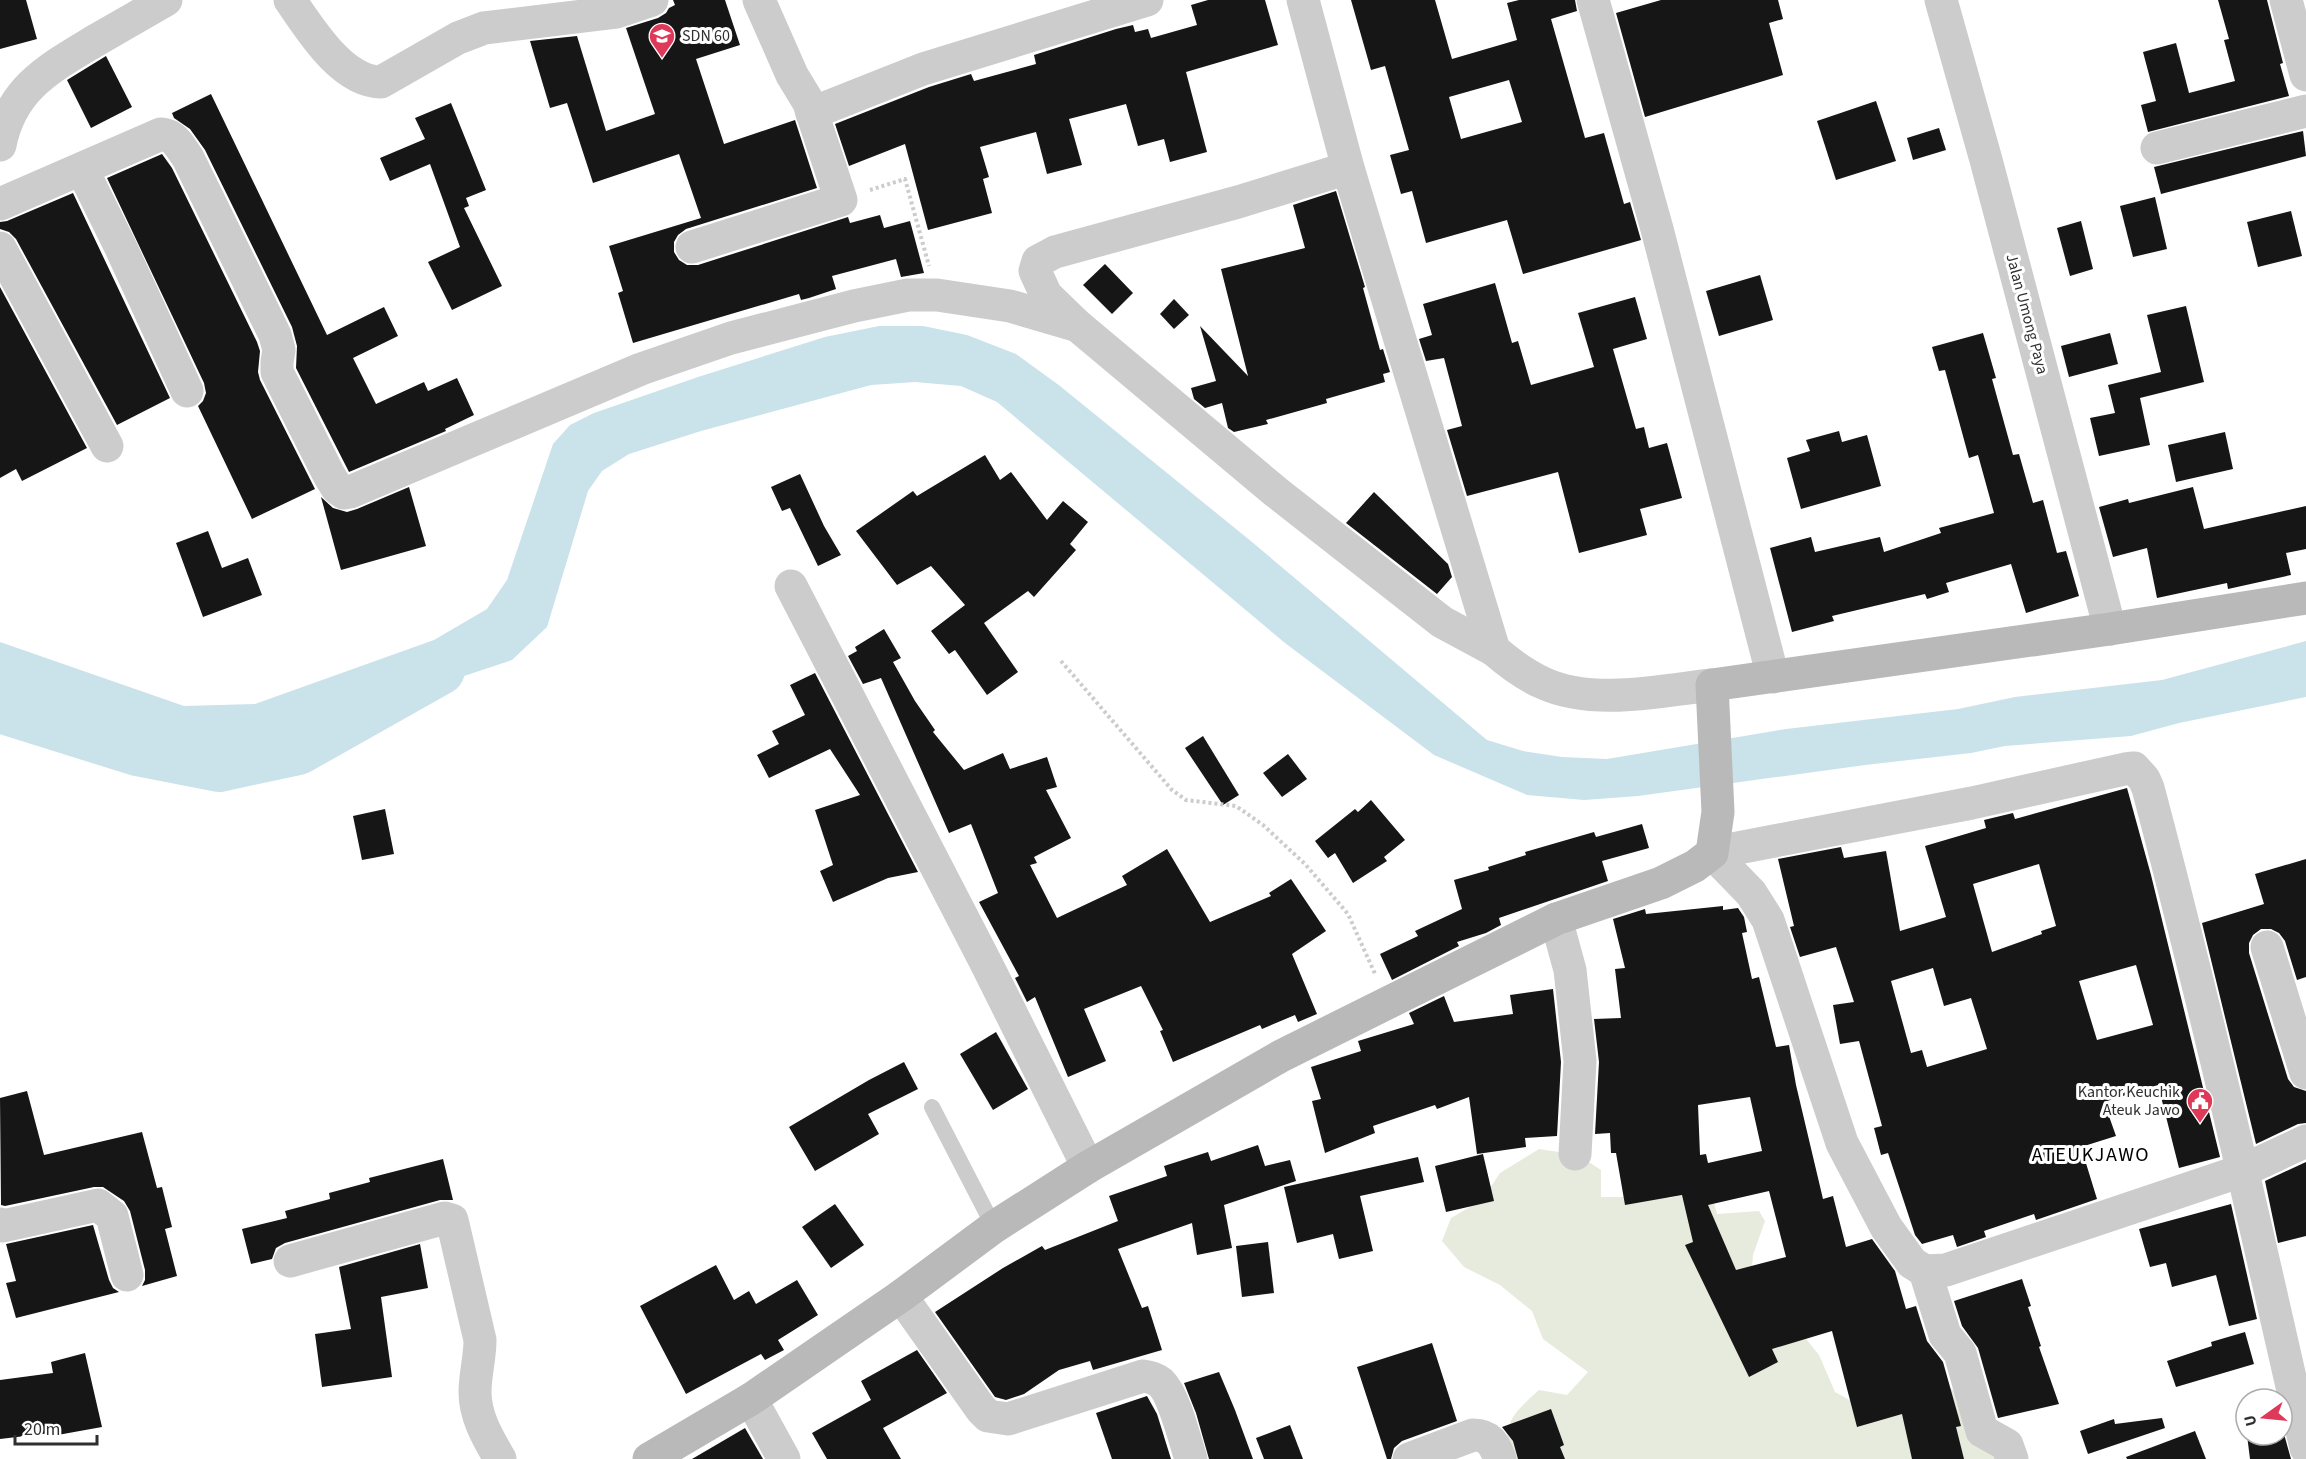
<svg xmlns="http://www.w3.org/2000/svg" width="2306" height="1459" viewBox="0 0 2306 1459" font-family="'Source Sans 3',sans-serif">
  <rect width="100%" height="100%" fill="#fff"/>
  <path fill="#e7ebdd" d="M1539,1149L1578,1155L1601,1170V1197H1624L1653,1182L1669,1198L1703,1191L1712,1195L1717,1214L1759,1211L1765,1221L1753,1255L1750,1289L1802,1334L1819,1355L1835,1392L1864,1408L1944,1385L1968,1398L2007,1459H1508C1502,1422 1514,1413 1539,1390L1567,1395L1588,1372L1543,1339L1532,1311L1500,1285L1464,1267L1442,1241L1451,1218L1482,1200L1500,1173Z"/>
  <path fill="#cae2ea" d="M879,326H923L967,335L1016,354L1060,386L1252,542L1487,740L1523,751L1562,757L1607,759L1786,729L1958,709L2015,697L2162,680L2306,641V697L2179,723L2131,736L2005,746L1971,753L1865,765L1638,796L1584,800L1527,795L1434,755L1285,643L997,402L961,386L915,382L871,385L701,431L629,454L602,471L588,491L547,627L512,660L232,753L208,749L0,692V642L184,706L255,704L434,640L487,609L507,580L553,444L570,425L594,413L698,377L825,337Z"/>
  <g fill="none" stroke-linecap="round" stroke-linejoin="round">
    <path stroke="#cae2ea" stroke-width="50" d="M0,708L137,751L219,767L298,750L440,670"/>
  </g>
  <g fill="#161616" fill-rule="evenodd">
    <path d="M0,0H26L37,39L0,49Z"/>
    <path d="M673,0H725L740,45L696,59L724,144L795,120L817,188L686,229L678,235L674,242V252L679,260L687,265H698L848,217L850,223L880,215L884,228L910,221L924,273L901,277L896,259L832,276L836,289L809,298L801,300L799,294L633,343L618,293L623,291L609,246L701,218L679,154L593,183L567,103L550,108L530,41L577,36L606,131L655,114L626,28L658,18L666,13L669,8L675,5Z"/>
    <path d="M1208,0H1265L1278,45L1186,72L1207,152L1170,162L1164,139L1138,146L1126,104L1069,119L1082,165L1047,174L1036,132L980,147L989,177L983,179L992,213L928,230L905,144L849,166L835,124L929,87L971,74L974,81L1036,64L1034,55L1116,29L1133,25L1135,32L1148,29L1151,38L1197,25L1191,5Z"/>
    <path d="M1351,0H1435L1452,59L1517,40L1507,3L1519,0H1575L1577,11L1551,19L1585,138L1604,133L1624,204L1630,202L1641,240L1523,274L1507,220L1426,243L1412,191L1401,194L1390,155L1409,150L1385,66L1371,70ZM1509,80L1522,122L1461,139L1449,97Z"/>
    <path d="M1661,0H1778L1783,19L1769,23L1783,75L1645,117L1616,13Z"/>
    <path d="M2218,0H2267L2283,63L2280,64L2289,96L2148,132L2141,105L2156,101L2143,52L2176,43L2189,93L2235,81L2224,40L2229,39Z"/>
    <path d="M106,56L132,107L91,128L67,80Z"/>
    <path d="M211,94L327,335L384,307L398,336L353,358L376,404L424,382L428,391L457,378L474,415L445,429L446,431L349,472L296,368L297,346L292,327L205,150L190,129L174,118L172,113Z"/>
    <path d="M1876,101L1896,161L1836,180L1817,121Z"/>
    <path d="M451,103L486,190L466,198L469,206L464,208L502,286L452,310L428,262L460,247L430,164L390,181L380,158L425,139L415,118Z"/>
    <path d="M1939,128L1946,150L1913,160L1907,138Z"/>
    <path d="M2303,131L2306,156L2161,194L2154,167Z"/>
    <path d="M162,154L172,168L257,342L260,351L258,372L260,380L315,489L252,519L198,406L203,401L206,393L204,383L107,178Z"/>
    <path d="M1336,191L1365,287L1363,288L1380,350L1383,349L1390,372L1383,374L1385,382L1326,399L1327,403L1266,420L1268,424L1234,432L1228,428L1222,403L1205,408L1194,399L1191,388L1216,381L1200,326L1248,376L1221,269L1305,248L1293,205Z"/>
    <path d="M73,193L170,398L117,425L16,239L9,232L0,229V222L7,221Z"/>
    <path d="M2155,197L2167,249L2133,257L2120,206Z"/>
    <path d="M2291,211L2302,256L2258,267L2247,222Z"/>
    <path d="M2081,221L2093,269L2070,276L2057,228Z"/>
    <path d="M1105,264L1133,293L1112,314L1083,285Z"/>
    <path d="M1760,275L1773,320L1719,336L1706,291Z"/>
    <path d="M1495,283L1512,343L1518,341L1531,385L1594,367L1578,313L1635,297L1647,339L1613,349L1636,429L1644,427L1649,448L1667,443L1682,498L1640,509L1647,535L1579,553L1558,472L1467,496L1447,430L1462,426L1444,358L1426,361L1419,339L1432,335L1423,304Z"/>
    <path d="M0,287L87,448L22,481L16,469L0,478Z"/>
    <path d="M1174,299L1189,315L1174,329L1160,314Z"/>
    <path d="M2186,306L2204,382L2140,398L2150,445L2099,456L2090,418L2115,413L2108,385L2161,372L2147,315Z"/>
    <path d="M1983,333L1996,378L1992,379L2013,455L2019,454L2033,503L2043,500L2057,553L2066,551L2079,596L2026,613L2011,564L1946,583L1949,592L1927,599L1925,594L1832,616L1834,621L1792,632L1770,548L1811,537L1815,552L1880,537L1884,552L1941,533L1939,528L1994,513L1978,455L1969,458L1945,370L1939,371L1932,347Z"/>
    <path d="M2110,333L2118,364L2069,377L2061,346Z"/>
    <path d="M1839,431L1842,442L1867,435L1881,486L1801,509L1787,458L1810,451L1806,440Z"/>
    <path d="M2225,432L2233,469L2176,482L2168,445Z"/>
    <path d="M985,455L1000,480L1011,472L1047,520L1063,501L1088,522L1070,544L1076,550L1034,597L1028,591L984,623L1018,672L987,695L955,650L949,654L931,631L965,605L931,566L897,585L856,531L913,491L917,496Z"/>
    <path d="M800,474L824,526L841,555L818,566L790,508L782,511L771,487Z"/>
    <path d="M409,487L426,546L341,570L321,497L333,508L347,512L357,509Z"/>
    <path d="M2193,487L2204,529L2306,506V549L2286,553L2291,575L2228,589L2227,583L2157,598L2147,548L2113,557L2099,507L2128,499L2129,503Z"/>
    <path d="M1374,492L1448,564L1452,577L1437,594L1346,523Z"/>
    <path d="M208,531L222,568L248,558L262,595L203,617L176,543Z"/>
    <path d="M884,629L901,658L893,662L915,701L935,730L933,732L964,770L1003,753L1010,769L1047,757L1057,787L1046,790L1071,838L1034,857L1037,863L1030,865L1057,918L1127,885L1122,876L1167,849L1210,922L1271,896L1269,893L1291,879L1326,931L1292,954L1317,1014L1298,1022L1295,1015L1262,1029L1260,1025L1173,1062L1160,1031L1163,1030L1141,986L1084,1009L1106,1061L1068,1077L1035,997L1027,1002L1015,978L1019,976L979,902L998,893L971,824L949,833L881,678L863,684L848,656L857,651L855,647Z"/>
    <path d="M815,673L918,872L888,878L833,902L820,871L833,865L815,810L860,795L830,749L769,778L757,755L779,744L772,731L805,715L790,685Z"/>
    <path d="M1203,736L1239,795L1223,805L1185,748Z"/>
    <path d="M1288,754L1307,779L1282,797L1263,773Z"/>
    <path d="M2127,788L2151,875L2220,1157L2179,1168L2158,1085L2104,1102L2116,1136L2081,1147L2097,1199L2036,1220L2034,1214L1984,1231L1986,1237L1957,1247L1953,1235L1922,1244L1915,1235L1888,1153L1881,1155L1874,1128L1882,1126L1859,1041L1840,1044L1833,1005L1854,1002L1836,947L1800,957L1790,927L1794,926L1778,859L1841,847L1844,858L1886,851L1900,931L1946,917L1925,846L1986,828L1984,820L2013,813L2015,819ZM2039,864L2056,926L2041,931L2042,934L1992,952L1973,884ZM2136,965L2153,1025L2097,1040L2079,981ZM1933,968L1944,1006L1971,998L1987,1049L1927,1067L1922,1050L1911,1053L1891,981Z"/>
    <path d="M1371,800L1405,840L1384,857L1387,861L1353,883L1335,853L1328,858L1315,841L1355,809L1358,812Z"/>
    <path d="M385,809L394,854L362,860L353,816Z"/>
    <path d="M1642,824L1649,848L1602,861L1608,881L1499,918L1501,925L1486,933L1457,942L1459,946L1392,980L1380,954L1418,936L1415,931L1462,909L1454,880L1489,870L1488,867L1526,855L1525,852L1594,832L1596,837Z"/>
    <path d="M2306,859V977L2297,980L2285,941L2279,933L2271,929H2261L2253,935L2249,943V953L2288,1079L2294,1087L2306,1091V1123L2298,1124L2256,1144L2202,923L2264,904L2255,874Z"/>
    <path d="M1723,906V910L1738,908L1744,917L1747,932L1742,933L1752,979L1759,977L1776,1047L1789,1045L1796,1085L1823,1199L1833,1196L1846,1247L1872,1239L1895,1271L1906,1309L1916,1306L1927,1341L1943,1362L1961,1426L1956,1427L1964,1459H1912L1902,1414L1857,1427L1832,1331L1772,1349L1778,1362L1749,1377L1685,1245L1693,1242L1682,1195L1625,1205L1616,1153H1611L1610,1133L1595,1134L1599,1062L1594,1019L1621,1018L1615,969L1625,968L1613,919L1645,909L1646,914ZM1750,1097L1762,1151L1708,1163L1706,1154L1700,1155L1698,1105ZM1769,1191L1786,1257L1736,1270L1708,1205Z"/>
    <path d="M1553,989L1561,1062L1557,1136L1525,1138L1526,1147L1477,1154L1469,1097L1437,1109L1435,1105L1373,1126L1375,1133L1325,1153L1312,1101L1321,1099L1311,1067L1361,1051L1358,1041L1414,1024L1409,1013L1444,996L1454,1022L1513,1014L1510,995Z"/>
    <path d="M996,1032L1028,1089L993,1110L960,1054Z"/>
    <path d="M904,1062L918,1089L868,1114L879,1134L815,1171L789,1127L869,1080Z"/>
    <path d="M27,1091L44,1155L142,1132L157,1188L162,1187L172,1227L165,1229L177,1276L142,1286L145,1280V1270L130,1211L124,1201L103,1187H94L5,1206L1,1205L0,1098Z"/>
    <path d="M1258,1145L1265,1166L1290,1160L1296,1181L1224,1205L1232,1248L1197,1255L1192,1223L1118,1249L1142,1308L1148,1306L1162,1350L1093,1370L1090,1361L1059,1370L1024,1394L1006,1400L995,1397L935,1312L1003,1268L1042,1246L1045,1250L1118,1221L1109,1196L1167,1176L1164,1166L1208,1152L1211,1161Z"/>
    <path d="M1483,1154L1494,1201L1446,1212L1435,1166Z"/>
    <path d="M1418,1157L1424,1182L1360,1196L1373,1251L1339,1259L1333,1234L1297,1243L1284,1187Z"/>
    <path d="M443,1159L453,1200H440L285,1243L276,1248L272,1259L251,1264L242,1229L287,1218L285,1211L330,1199L329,1193L370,1182L369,1178Z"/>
    <path d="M2306,1162V1236L2278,1243L2265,1181Z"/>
    <path d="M835,1204L864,1245L831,1268L802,1227Z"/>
    <path d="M2231,1204L2257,1319L2229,1326L2216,1275L2172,1287L2166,1263L2150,1267L2139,1229Z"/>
    <path d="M93,1225L109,1280L113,1288L119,1292L16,1318L6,1283L16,1281L6,1244Z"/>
    <path d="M1268,1242L1274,1293L1242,1297L1236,1246Z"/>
    <path d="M420,1244L428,1288L381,1297L392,1377L322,1387L315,1334L351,1329L339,1267Z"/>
    <path d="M716,1265L734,1300L749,1291L756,1304L797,1280L818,1315L778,1340L784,1350L765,1360L761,1354L686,1394L640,1306Z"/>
    <path d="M2022,1279L2031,1306L2028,1307L2041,1346L2039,1347L2059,1404L1998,1418L1978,1348L1962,1326L1954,1301Z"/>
    <path d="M2245,1332L2254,1364L2176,1387L2167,1361L2212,1346L2211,1342Z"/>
    <path d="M1432,1343L1457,1421L1402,1441L1394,1448L1391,1459H1387L1357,1367Z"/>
    <path d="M917,1350L947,1393L883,1428L901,1459H827L812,1433L871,1400L861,1381Z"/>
    <path d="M85,1353L102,1427L52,1436L51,1433L0,1439V1380L53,1373L51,1362Z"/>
    <path d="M1219,1372L1235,1410L1253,1459H1209L1196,1413L1184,1383Z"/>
    <path d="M1147,1396L1157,1414L1171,1459H1112L1096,1413Z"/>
    <path d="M1551,1409L1564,1445L1560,1447L1565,1459H1518L1513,1441L1502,1427Z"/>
    <path d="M2162,1418L2165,1428L2088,1454L2080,1431L2114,1419L2115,1424Z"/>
    <path d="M1290,1425L1303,1459H1264L1256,1438Z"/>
    <path d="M2282,1427L2291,1459H2250L2247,1435H2282Z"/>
    <path d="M745,1428L763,1459H692Z"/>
    <path d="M2195,1431L2206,1459H2127L2126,1457Z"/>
  </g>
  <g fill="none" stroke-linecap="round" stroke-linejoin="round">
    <g stroke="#ccc" stroke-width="4" stroke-dasharray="3 3" stroke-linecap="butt">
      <path d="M870,190L905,179L929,266"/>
      <path d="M1061,661L1172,790L1186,800L1236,806L1263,825L1305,864L1348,914L1376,976"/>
    </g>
    <path stroke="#ccc" stroke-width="16" d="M932,1107L994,1227"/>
    <g stroke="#ccc" stroke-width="33">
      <path d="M290,0C310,29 342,82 381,82L458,38L484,28L616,12L652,0"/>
      <path d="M759,0L792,75L809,103L812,113L923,69L1147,0"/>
      <path d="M1303,0L1348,168L1494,650C1509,663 1525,675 1543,683C1593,706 1660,691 1712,685"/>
      <path d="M1593,0L1657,229L1773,677"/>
      <path d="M1941,0L1986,160L2110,629"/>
      <path d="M2286,0L2306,75"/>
      <path d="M0,145C11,89 48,69 93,42C117,28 142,14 166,0"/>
      <path d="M2157,148L2306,111"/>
      <path d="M1348,168L1238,202L1055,252L1038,261L1035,271L1046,295L1078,326L1276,492L1442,622L1494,650"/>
      <path d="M82,169L121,248L187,391"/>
      <path d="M0,204L161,134C175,135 180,147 188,158L275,335L279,350L277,362V372L329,475L337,488L344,493L350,492L641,369L731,338L854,306L908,295H937L1010,306L1078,326"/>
      <path d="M692,247L841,200L812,113"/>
      <path d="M0,248L107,446"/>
      <path d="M791,586L985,961L1088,1167"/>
      <path d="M1712,853L1972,803L2125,769L2134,768L2144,779L2148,788C2206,1007 2256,1227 2306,1448"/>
      <path d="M1712,853L1751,893L1768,920L1842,1143L1886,1227L1912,1263L1925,1271L1946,1270L2244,1170L2306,1141"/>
      <path d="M1556,919L1570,970L1580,1061L1575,1154"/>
      <path d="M2267,947L2306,1073"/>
      <path d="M0,1224L3,1226L98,1205L112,1216L127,1275"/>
      <path d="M290,1261L445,1218L452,1220L480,1340C480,1358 475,1375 475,1392C475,1417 488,1438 500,1459"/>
      <path d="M1925,1271L1945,1335L1960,1353L1982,1431L2007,1445L2012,1459"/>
      <path d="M901,1296L981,1409L988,1416L1008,1419L1143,1376C1150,1377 1155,1378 1161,1383C1174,1395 1185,1441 1191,1459"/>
      <path d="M751,1399L784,1459"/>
      <path d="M1409,1459L1473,1435C1490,1435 1494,1444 1500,1459"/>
    </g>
    <path stroke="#b9b9b9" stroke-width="33" d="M649,1459L751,1399L901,1296L994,1227L1088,1167L1281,1056L1556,919L1661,883L1695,866L1712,853L1718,812L1712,685L2110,629L2306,598"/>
  </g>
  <defs>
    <g id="school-pin" transform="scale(1.35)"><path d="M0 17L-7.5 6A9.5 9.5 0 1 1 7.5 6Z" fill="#de3959" stroke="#fff"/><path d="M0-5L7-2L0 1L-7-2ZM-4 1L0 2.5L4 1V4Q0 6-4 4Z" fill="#fff"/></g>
    <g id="civic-pin" transform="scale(1.35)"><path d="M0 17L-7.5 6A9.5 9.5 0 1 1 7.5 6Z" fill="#de3959" stroke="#fff"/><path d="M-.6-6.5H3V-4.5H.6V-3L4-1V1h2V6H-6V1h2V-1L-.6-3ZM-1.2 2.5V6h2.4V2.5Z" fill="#fff"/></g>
  </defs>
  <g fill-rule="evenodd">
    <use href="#school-pin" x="662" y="36"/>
    <use href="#civic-pin" x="2200" y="1101"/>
  </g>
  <g text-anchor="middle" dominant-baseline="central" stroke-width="6" stroke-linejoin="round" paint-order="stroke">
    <g font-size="16" fill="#2f2f2f" stroke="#fff" text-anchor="start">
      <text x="682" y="36">SDN 60</text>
      <text x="2180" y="1092" text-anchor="end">Kantor Keuchik<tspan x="2180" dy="18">Ateuk Jawo</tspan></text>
    </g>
    <g font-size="16" fill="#2f2f2f" stroke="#fff">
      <text transform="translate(2027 314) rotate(75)">Jalan Umong Paya</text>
    </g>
    <g font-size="20" letter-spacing="1.5" fill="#000" stroke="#fff">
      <text x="2091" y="1155">ATEUKJAWO</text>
    </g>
  </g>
  <g transform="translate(2264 1417) rotate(255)"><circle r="28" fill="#ffffff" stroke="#acacac" stroke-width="1.5"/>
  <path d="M0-4.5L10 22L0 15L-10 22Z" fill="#de3959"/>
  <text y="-9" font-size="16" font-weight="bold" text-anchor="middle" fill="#2f2f2f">U</text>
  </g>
  <path d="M15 1435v9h82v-9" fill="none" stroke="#2f2f2f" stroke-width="3"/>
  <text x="24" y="1435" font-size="18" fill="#2f2f2f" stroke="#ffffff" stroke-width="4.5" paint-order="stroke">20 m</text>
</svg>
